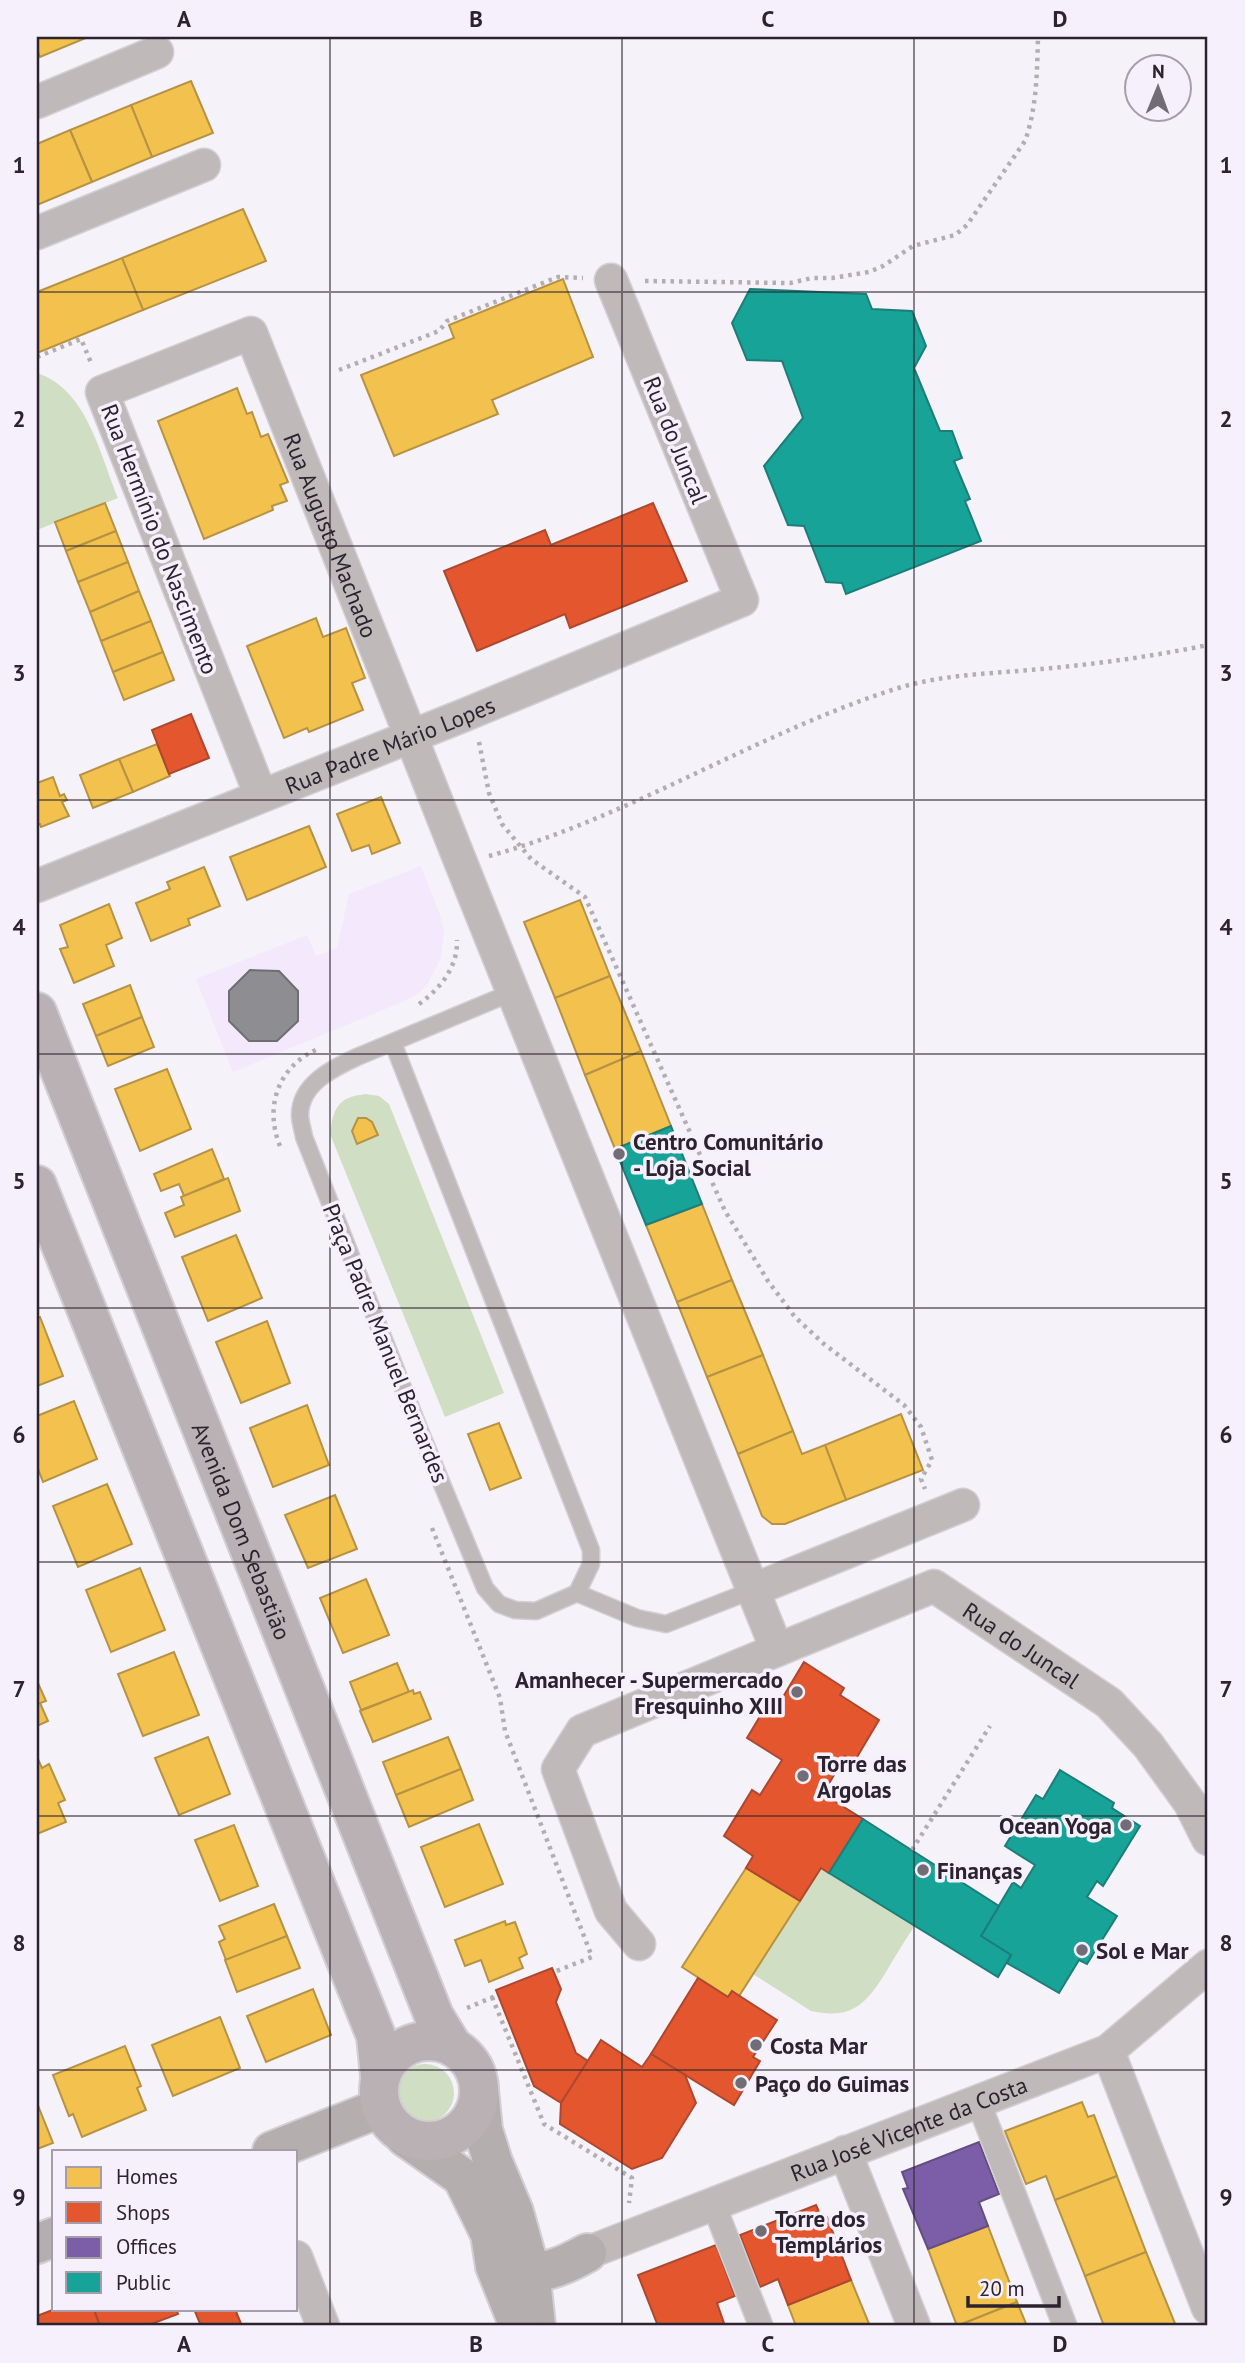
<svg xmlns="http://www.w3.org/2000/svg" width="1245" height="2363" viewBox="0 0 1245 2363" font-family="'PT Sans',sans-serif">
  <rect width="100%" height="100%" fill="#f6f2f9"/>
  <path fill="#f3e8fc" d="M421,866L440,915L444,931L441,958L428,983L419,993L402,1002L233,1072L196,979L307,935L316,956L337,948L349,894Z"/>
  <g fill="#d0dec4">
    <path d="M37,373C87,389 100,455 118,498L37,530Z"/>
    <path d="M366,1094L379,1096L389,1104L504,1393L445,1417L330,1134C333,1108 338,1097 366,1094Z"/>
    <path d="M821,1868L915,1925C905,1941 895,1956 886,1972C866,2004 852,2020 811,2011L753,1974Z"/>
    <circle cx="425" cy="2093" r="29"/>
  </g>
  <g fill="#f2c14e" stroke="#b69245" stroke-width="2">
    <path d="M37,37H88L40,57L37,49Z"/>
    <path d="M191,81L213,133L152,157L131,105Z"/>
    <path d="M131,105L152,157L92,182L70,130Z"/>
    <path d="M70,130L92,182L37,205V144Z"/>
    <path d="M243,209L266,261L143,310L122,258Z"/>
    <path d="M122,258L143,310L37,353V292Z"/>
    <path d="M563,279L593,357L492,400L498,414L394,456L361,375L454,338L449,325Z"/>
    <path d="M237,388L247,414L252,412L261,437L268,434L288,482L280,485L287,501L272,506L273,510L204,539L158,421Z"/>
    <path d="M105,503L116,531L66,551L55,522Z"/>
    <path d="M116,531L128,562L78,582L66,551Z"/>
    <path d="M128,562L139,591L90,612L78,582Z"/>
    <path d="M139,591L151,621L101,641L90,612Z"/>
    <path d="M316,618L323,637L346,628L365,678L352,683L363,710L309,732L307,728L284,738L247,646Z"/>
    <path d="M151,621L163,652L113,672L101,641Z"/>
    <path d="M163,652L174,680L124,700L113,672Z"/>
    <path d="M157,744L170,776L133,792L119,759Z"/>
    <path d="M119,759L133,792L93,808L80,775Z"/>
    <path d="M53,777L60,796L64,794L67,800L62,802L69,816L41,827L40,824L37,825V783Z"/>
    <path d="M381,797L400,843L372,854L369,845L352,851L337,814Z"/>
    <path d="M309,826L326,867L247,900L230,857Z"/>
    <path d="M204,867L220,906L188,919L190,925L151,941L136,903L170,889L167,882Z"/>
    <path d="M580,900L610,976L555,998L524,922Z"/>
    <path d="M109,904L122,938L106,945L114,966L74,983L60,949L68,947L60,925Z"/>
    <path d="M610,976L641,1051L585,1075L555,998Z"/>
    <path d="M130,985L142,1017L96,1036L83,1004Z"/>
    <path d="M142,1017L154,1047L108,1066L96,1036Z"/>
    <path d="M641,1051L671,1126L615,1149L585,1075Z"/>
    <path d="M167,1069L191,1129L140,1151L115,1089Z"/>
    <path d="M358,1118H366L372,1122L378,1135L357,1144L352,1131Z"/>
    <path d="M212,1149L224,1179L184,1196L179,1184L161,1191L154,1174Z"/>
    <path d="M228,1178L240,1211L175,1237L165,1213L184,1205L181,1197Z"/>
    <path d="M702,1204L732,1280L677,1302L646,1225Z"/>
    <path d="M236,1235L262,1298L208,1321L182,1257Z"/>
    <path d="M732,1280L763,1355L707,1377L677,1302Z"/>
    <path d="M40,1317L63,1376L37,1386V1318Z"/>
    <path d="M267,1321L290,1383L241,1403L216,1342Z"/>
    <path d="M763,1355L793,1431L738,1454L707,1377Z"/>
    <path d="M74,1401L97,1459L43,1482L37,1466V1416Z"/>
    <path d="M307,1405L329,1465L273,1487L250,1428Z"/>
    <path d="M901,1414L923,1470L846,1500L825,1445Z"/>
    <path d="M499,1423L521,1478L490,1490L468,1434Z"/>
    <path d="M793,1431L802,1454L825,1445L846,1500L785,1524H772L762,1516L738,1454Z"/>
    <path d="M107,1484L132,1544L78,1567L53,1506Z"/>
    <path d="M335,1495L357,1549L308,1568L285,1515Z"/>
    <path d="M140,1568L165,1630L111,1652L86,1590Z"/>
    <path d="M366,1579L389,1635L343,1653L320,1598Z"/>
    <path d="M174,1652L199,1715L143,1736L118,1674Z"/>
    <path d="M397,1663L409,1692L361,1710L350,1682Z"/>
    <path d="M37,1681L46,1701L40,1703L48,1721L37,1726Z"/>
    <path d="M413,1690L414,1694L420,1692L431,1719L373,1742L360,1711Z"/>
    <path d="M208,1737L230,1794L179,1815L155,1758Z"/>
    <path d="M448,1737L461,1769L396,1795L383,1762Z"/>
    <path d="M37,1757L42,1768L49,1764L65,1800L58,1803L66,1822L37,1834Z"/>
    <path d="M461,1769L473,1800L409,1827L396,1795Z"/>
    <path d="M479,1824L503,1884L445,1907L421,1847Z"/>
    <path d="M234,1825L258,1886L220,1901L195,1840Z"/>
    <path d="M746,1868L800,1901L739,1996L732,1991L728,1997L682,1967Z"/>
    <path d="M274,1904L287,1936L226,1960L219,1942L225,1939L219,1926Z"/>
    <path d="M505,1921L506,1925L515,1922L527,1954L519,1958L523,1968L489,1982L481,1960L465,1966L455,1940Z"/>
    <path d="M287,1936L300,1968L237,1992L225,1960Z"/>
    <path d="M313,1989L331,2035L266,2062L247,2016Z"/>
    <path d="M220,2017L240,2068L173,2096L152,2045Z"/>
    <path d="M125,2046L141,2086L137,2088L146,2110L82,2137L73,2114L69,2116L53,2075Z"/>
    <path d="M1082,2102L1088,2117L1094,2115L1117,2176L1055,2200L1046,2176L1026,2184L1005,2131Z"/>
    <path d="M37,2103L53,2143L37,2149Z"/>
    <path d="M1117,2176L1146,2252L1085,2276L1055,2200Z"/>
    <path d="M988,2226L1017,2302L957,2326L928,2249Z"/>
    <path d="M1146,2252L1176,2326H1104L1085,2276Z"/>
    <path d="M851,2280L870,2326H796L788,2305Z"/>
    <path d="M1017,2302L1027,2326H957Z"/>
  </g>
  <g fill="#e4572e" stroke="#ac482f" stroke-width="2">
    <path d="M653,503L687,581L570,628L565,614L477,651L444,571L545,530L551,545Z"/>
    <path d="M191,714L209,758L169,774L152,730Z"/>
    <path d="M804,1662L844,1688L840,1695L879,1720L854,1762L845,1756L823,1794L863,1819L829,1873L821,1868L800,1901L746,1868L753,1856L724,1836L752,1790L760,1795L782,1760L747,1738L771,1698L780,1702Z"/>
    <path d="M552,1968L561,1989L556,2002L576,2053L588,2061L561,2103L534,2086L496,1990Z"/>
    <path d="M698,1978L728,1997L732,1991L777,2020L753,2057L760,2061L734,2105L651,2054Z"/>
    <path d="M601,2040L642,2067L651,2054L685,2075L696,2103L662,2158L632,2169L560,2124L561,2103Z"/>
    <path d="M816,2205L822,2219L827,2217L851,2280L788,2305L778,2279L760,2287L740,2235Z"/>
    <path d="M716,2245L735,2296L717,2303L725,2326H658L638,2275Z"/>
    <path d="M55,2309H94L100,2326H37V2316Z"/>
    <path d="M94,2309H176L178,2314L146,2326H100Z"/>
    <path d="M194,2309H235L242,2326H201Z"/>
  </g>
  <path fill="#7b5ea7" stroke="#634d83" stroke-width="2" d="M979,2142L999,2194L979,2202L988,2226L928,2249L903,2189L908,2188L902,2172Z"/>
  <g fill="#17a398" stroke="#1d7d79" stroke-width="2">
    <path d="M750,289L866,294L872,309L912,311L926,346L914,368L940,431H952L962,458L954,461L970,499L965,501L981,541L846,594L842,583L826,582L804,526L788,525L764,466L803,418L782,361L747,360L732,323Z"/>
    <path d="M671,1126L702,1204L646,1225L615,1149Z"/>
    <path d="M1060,1770L1114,1803L1112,1808L1140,1826L1103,1886L1097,1881L1087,1897L1117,1916L1087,1964L1079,1960L1059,1993L1007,1963L1011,1955L981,1936L1013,1882L1021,1888L1035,1865L1005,1846L1036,1795L1043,1799Z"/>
    <path d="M863,1819L999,1906L981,1936L1011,1955L998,1977L829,1873Z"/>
  </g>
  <path fill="#8d8d92" stroke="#706e75" stroke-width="2" d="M250,970L279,971L298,991V1021L277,1041H249L229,1021V991Z"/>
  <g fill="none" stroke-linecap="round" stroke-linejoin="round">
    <g stroke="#d1ced4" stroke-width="19">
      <g id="service">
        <path d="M393,1043L591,1550V1564L577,1593L536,1611L515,1610L499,1604L485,1588L422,1436L304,1137C303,1130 300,1122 300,1115C300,1084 333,1068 357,1057L513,992"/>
        <path d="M577,1593L637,1618L666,1624L753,1590"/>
      </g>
    </g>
    <g stroke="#d1ced4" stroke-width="26">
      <g id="pedestrian">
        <path d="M978,2101L1065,2326"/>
        <path d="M713,2203L761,2326"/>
      </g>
    </g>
    <g stroke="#d1ced4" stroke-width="35">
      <g id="minor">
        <path d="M37,102L157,52"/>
        <path d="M37,233L204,165"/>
        <path id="s1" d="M261,796L102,392L251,333L461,863L777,1650L582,1731L558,1769L611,1911L639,1944"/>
        <path id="s2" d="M37,886L467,714L742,600L611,280"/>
        <path d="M753,1590L963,1505"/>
        <path id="s3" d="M777,1650L934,1586L1109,1703L1148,1745L1190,1803L1208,1839"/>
        <path d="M1108,2051L1208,2308"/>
        <path d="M845,2152L914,2326"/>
        <path id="s4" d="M587,2253L1108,2051L1208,1966"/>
        <path d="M296,2257L323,2326"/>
      </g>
    </g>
    <g stroke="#d1ced4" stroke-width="42">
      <g id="secondary">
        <path d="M479,2090L483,2130L493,2162L514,2212L530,2270L536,2326"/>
        <path d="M405,2137L462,2177L490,2234L495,2266L519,2326"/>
        <path d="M272,2151L380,2108"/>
        <path d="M37,2244L54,2237"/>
        <path d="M509,2258C533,2282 562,2267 587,2253"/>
      </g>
    </g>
    <g stroke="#d1ced4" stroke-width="42">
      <g id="primary">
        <path id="s5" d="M37,1012L434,2016L453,2047"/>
        <path d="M37,1185L376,2036L380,2075"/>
        <circle cx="429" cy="2091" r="50"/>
      </g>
    </g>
    <g stroke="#b3aeb0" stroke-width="4.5" stroke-dasharray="3.5 5" stroke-linecap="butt">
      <path d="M645,281L790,283L812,278H832L869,272L883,266L913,246L955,235L967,225L1025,141C1037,107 1037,72 1038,37"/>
      <path d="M37,357L81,339L92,365"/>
      <path d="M339,370L439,331L447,321L558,277L583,278"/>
      <path d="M479,742L489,793L502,824L531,859L585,897L725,1211L768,1281L795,1317L824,1344L904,1405L921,1427L932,1460L921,1479L925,1489"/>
      <path d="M489,856C631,817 755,734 895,689C940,675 984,674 1030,670C1090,665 1149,657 1208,645"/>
      <path d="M419,1004C440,989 458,967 457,940"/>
      <path d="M280,1146C264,1107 278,1066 318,1049"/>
      <path d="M432,1528L500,1698L505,1731L592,1957L554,1972"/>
      <path d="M912,1850L990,1726"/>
      <path d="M492,1997L544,2124L632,2178L629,2203"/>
      <path d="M467,2008L498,1995"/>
    </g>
    <use href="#service" stroke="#c0b9b9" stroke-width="16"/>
    <use href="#pedestrian" stroke="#c0b9b9" stroke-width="23"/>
    <use href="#minor" stroke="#c0b9b9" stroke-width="32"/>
    <use href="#secondary" stroke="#b5aeae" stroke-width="38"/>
    <use href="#primary" stroke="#b9b1b3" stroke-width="38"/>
  </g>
  <path fill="none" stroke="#2b2430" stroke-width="2" stroke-opacity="0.55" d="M330,37V2326M622,37V2326M914,37V2326M37,292H1208M37,546H1208M37,800H1208M37,1054H1208M37,1308H1208M37,1562H1208M37,1816H1208M37,2070H1208"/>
  <g fill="#726c76" stroke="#f6effc" stroke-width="2.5">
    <circle cx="619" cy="1154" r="7"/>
    <circle cx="797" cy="1692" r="7"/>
    <circle cx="803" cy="1776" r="7"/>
    <circle cx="1126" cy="1825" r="7"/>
    <circle cx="923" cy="1870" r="7"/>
    <circle cx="1082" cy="1950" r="7"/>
    <circle cx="756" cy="2045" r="7"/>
    <circle cx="741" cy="2083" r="7"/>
    <circle cx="761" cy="2231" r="7"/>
  </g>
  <g text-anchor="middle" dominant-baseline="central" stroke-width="7" stroke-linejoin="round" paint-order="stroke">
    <g font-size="23" fill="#2b2430" stroke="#f6effc">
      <text transform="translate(676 440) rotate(68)">Rua do Juncal</text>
      <text stroke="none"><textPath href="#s1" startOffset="812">Rua Augusto Machado</textPath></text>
      <text transform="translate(160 539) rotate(69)">Rua Hermínio do Nascimento</text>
      <text stroke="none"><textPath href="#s2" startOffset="380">Rua Padre Mário Lopes</textPath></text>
      <text transform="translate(386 1343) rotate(68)">Praça Padre Manuel Bernardes</text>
      <text stroke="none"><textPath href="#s5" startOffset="558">Avenida Dom Sebastião</textPath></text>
      <text stroke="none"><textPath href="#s3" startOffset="275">Rua do Juncal</textPath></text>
      <text stroke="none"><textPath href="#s4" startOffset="345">Rua José Vicente da Costa</textPath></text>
    </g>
    <g font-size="23" font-weight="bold" fill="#2b2430" stroke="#f6effc" text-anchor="start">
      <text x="633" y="1141">Centro Comunitário<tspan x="633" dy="26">- Loja Social</tspan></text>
      <text x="783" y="1679" text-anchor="end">Amanhecer - Supermercado<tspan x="783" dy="26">Fresquinho XIII</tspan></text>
      <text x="817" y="1763">Torre das<tspan x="817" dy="26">Argolas</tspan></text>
      <text x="1112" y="1825" text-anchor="end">Ocean Yoga</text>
      <text x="937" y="1870">Finanças</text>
      <text x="1096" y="1950">Sol e Mar</text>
      <text x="770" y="2045">Costa Mar</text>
      <text x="755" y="2083">Paço do Guimas</text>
      <text x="775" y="2218">Torre dos<tspan x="775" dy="26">Templários</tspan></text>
    </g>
  </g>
  <rect width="1245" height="2363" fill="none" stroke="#f6effc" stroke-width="77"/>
  <rect x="52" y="2150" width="245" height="161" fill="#f6effc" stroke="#a59eaa" stroke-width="2"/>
  <rect x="66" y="2167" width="35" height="21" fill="#f2c14e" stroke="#a59eaa" stroke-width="2"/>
  <text x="116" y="2184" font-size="21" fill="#2b2430">Homes</text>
  <rect x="66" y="2202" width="35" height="21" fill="#e4572e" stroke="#a59eaa" stroke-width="2"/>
  <text x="116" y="2220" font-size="21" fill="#2b2430">Shops</text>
  <rect x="66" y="2237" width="35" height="21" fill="#7b5ea7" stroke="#a59eaa" stroke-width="2"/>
  <text x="116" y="2254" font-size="21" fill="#2b2430">Offices</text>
  <rect x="66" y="2272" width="35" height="21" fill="#17a398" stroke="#a59eaa" stroke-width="2"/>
  <text x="116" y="2290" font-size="21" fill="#2b2430">Public</text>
  <g transform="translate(1158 88) rotate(1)"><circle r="33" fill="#f6effc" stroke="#a59eaa" stroke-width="2"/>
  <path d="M0-5L12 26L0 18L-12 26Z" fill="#726c76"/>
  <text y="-10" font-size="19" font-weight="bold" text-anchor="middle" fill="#2b2430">N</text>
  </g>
  <path d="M968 2296v10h91v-10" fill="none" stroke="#2b2430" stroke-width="3.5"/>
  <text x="979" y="2296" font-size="21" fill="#2b2430" stroke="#f6effc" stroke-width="5" paint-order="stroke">20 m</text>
  <rect x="38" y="38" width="1168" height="2286" fill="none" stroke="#2b2430" stroke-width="2.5"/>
  <g font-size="23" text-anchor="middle" font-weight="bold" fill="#2b2430">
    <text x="184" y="27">A</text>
    <text x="476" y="27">B</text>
    <text x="768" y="27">C</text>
    <text x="1060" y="27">D</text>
    <text x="19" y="173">1</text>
    <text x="1226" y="173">1</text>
    <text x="19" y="427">2</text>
    <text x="1226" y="427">2</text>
    <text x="19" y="681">3</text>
    <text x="1226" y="681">3</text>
    <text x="19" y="935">4</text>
    <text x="1226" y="935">4</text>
    <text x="19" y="1189">5</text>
    <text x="1226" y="1189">5</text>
    <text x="19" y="1443">6</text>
    <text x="1226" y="1443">6</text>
    <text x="19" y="1697">7</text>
    <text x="1226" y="1697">7</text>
    <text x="19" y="1951">8</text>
    <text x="1226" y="1951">8</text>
    <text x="19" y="2205">9</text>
    <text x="1226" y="2205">9</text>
    <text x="184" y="2352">A</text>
    <text x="476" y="2352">B</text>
    <text x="768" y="2352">C</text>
    <text x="1060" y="2352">D</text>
  </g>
</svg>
